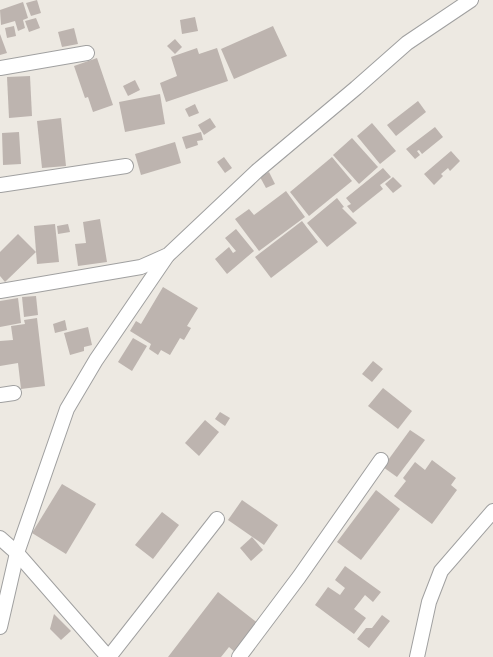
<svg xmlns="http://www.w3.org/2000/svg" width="493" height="657" viewBox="0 0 493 657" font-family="'Noto Sans',sans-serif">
  <rect width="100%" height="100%" fill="#ede9e2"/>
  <g fill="#bdb4af">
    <path d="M37,0L41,13L31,16L26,3Z"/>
    <path d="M23,2L28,18L23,20L25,28L18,31L15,21L1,25L0,10Z"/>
    <path d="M195,17L198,31L182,34L180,20Z"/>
    <path d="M36,18L40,28L29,32L25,21Z"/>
    <path d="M14,26L16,36L7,38L5,28Z"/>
    <path d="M273,26L287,56L234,79L221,49Z"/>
    <path d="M74,28L78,44L62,47L58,32Z"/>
    <path d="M0,34L7,53L0,55Z"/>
    <path d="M175,39L182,47L175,54L167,46Z"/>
    <path d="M197,48L199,54L217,48L228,81L166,102L160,83L177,76L171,57Z"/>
    <path d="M97,58L113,105L93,112L88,97L85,98L74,66Z"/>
    <path d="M30,76L32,116L9,118L7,77Z"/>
    <path d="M135,80L140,90L128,96L123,86Z"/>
    <path d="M160,94L165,124L125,132L119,102Z"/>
    <path d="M418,101L426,112L396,136L387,125Z"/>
    <path d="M195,104L199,113L189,117L185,109Z"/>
    <path d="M61,118L66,166L42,168L37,121Z"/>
    <path d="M210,118L216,127L204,135L198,125Z"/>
    <path d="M372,123L396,151L380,164L357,136Z"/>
    <path d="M435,127L443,137L422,154L419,150L417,151L420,155L415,159L406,149Z"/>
    <path d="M19,132L21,164L3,165L2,133Z"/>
    <path d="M201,132L203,140L197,141L198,145L186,149L182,137Z"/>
    <path d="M352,138L378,167L359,184L333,155Z"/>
    <path d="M175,142L181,163L141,175L135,154Z"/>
    <path d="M451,151L460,161L450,171L448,168L441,174L443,176L434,185L424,174Z"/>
    <path d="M224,157L232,168L225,173L217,162Z"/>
    <path d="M332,157L352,181L309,216L290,192Z"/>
    <path d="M383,168L391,177L380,185L383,189L353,213L347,206L351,204L346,198Z"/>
    <path d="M269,172L275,184L266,188L260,177Z"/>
    <path d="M393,177L402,186L393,193L385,184Z"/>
    <path d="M286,191L305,217L259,251L235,219L249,209L254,215Z"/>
    <path d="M337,198L344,207L342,208L357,223L327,247L307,223Z"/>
    <path d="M100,219L107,262L78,266L75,244L86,243L83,222Z"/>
    <path d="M302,221L318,242L271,278L255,257Z"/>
    <path d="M55,224L59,262L37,264L34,226Z"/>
    <path d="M68,224L70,232L58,234L57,226Z"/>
    <path d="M236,229L254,251L227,274L215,259L229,247L233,253L236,251L225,238Z"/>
    <path d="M18,234L36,252L5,282L0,276V252Z"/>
    <path d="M163,287L198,308L187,326L191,328L184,340L180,338L170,355L161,350L158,355L149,349L151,344L130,331L136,321L141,324Z"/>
    <path d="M36,296L38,315L24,317L22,297Z"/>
    <path d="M18,298L21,323L0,327V301Z"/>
    <path d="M37,318L45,386L21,389L18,363L0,366V341L13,340L11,326L25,324L24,320Z"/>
    <path d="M65,320L67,330L55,333L53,324Z"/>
    <path d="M88,327L92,345L84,347V351L70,355L64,333Z"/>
    <path d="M133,338L147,346L132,371L118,362Z"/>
    <path d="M373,361L383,369L372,382L362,374Z"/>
    <path d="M383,388L412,411L398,429L368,406Z"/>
    <path d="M220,412L230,418L225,426L215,419Z"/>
    <path d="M205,420L219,432L199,456L185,443Z"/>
    <path d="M410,430L425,440L397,477L383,467Z"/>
    <path d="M432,460L456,478L451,485L457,490L432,524L394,496L406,481L403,478L415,462L425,470Z"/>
    <path d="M62,484L96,504L66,554L32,533Z"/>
    <path d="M376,490L400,509L361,560L337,542Z"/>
    <path d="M242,500L278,525L264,545L228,520Z"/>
    <path d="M162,512L179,525L153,559L135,545Z"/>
    <path d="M252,537L263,550L251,561L240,548Z"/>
    <path d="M345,566L381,592L373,602L365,595L354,609L366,618L354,634L315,605L328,587L340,595L345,588L335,580Z"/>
    <path d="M218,592L259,624L236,653L229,647L221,657H168Z"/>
    <path d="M54,614L71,631L61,640L50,629Z"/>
    <path d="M382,615L390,621L369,648L357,639L366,628H372Z"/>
  </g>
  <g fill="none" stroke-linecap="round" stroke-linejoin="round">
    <g stroke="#a0a0a0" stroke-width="16">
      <g id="minor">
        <path d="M0,68L87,53"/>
        <path d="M0,185L126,166"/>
        <path d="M0,291L141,267L168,255L257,171L356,88L407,43L471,0"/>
        <path d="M0,395L14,393"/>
        <path d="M0,538L17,553L108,657"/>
        <path d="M0,627L17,553L67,409L96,360L167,256"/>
        <path d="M109,657L217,519"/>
        <path d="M239,657L299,577L381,460"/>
        <path d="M417,657L429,602L441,571L493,511"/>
      </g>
    </g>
    <use href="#minor" stroke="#fff" stroke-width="14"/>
  </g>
</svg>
